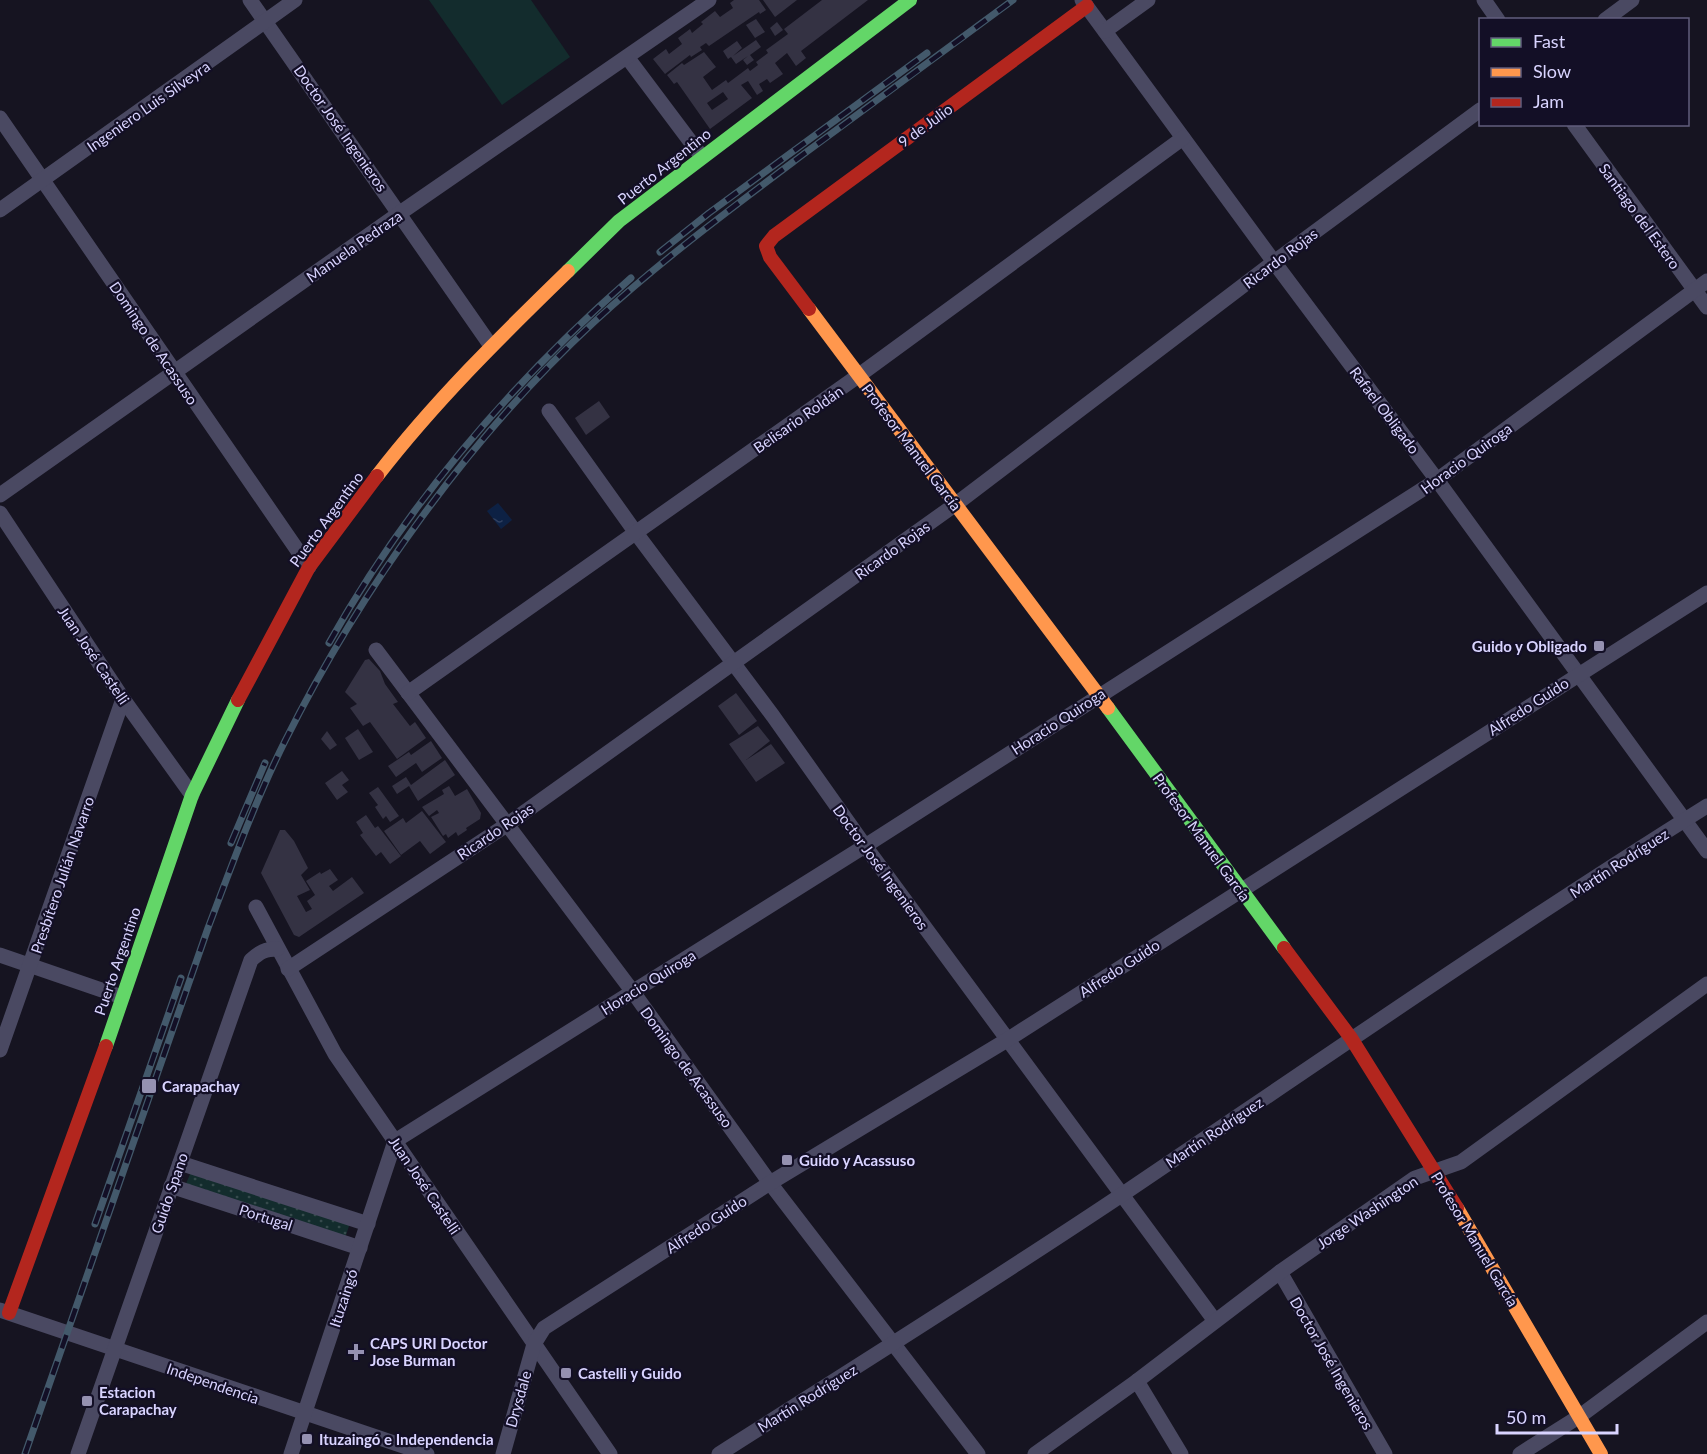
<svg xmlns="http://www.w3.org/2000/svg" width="1707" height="1454" viewBox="0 0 1707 1454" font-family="Lato,sans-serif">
  <defs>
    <pattern id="park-dots" width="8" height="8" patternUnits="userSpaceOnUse" patternTransform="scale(1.5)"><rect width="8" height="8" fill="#132c2d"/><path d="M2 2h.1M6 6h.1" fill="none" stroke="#354a4c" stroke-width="1.8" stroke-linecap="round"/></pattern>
    <pattern id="water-ripples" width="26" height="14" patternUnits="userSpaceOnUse" patternTransform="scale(1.5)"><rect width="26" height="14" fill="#0d2144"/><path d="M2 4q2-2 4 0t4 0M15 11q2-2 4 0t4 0" fill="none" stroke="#304060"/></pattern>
  </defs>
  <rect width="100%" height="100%" fill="#161421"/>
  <path fill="#132c2d" d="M429,0H531L570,57L502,105Z"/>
  <path fill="url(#park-dots)" d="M191,1172L350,1223L345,1238L185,1186Z"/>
  <path fill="url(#water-ripples)" d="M498,503L512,520L501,529L487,511Z"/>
  <g fill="#343243" fill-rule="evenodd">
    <path d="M734,0H759L766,10L760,14L759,12L709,46L706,43L700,47L702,50L691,57L690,55L665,74L653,59L666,49L669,54L682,44L678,38L690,29L692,33L703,24L701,22L715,11L720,17L733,8L730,3Z"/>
    <path d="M763,0H797L775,17Z"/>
    <path d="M822,0H868L801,51L806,58L796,66L787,53L775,63L783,74L770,83L767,79L759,84L763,91L757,95L748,81L741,85L752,98L710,129L677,82L674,84L667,75L682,63L684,65L704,52L716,67L703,77L712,90L726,80L728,83L748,68L750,71L758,65L756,62L768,53L766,50L788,34L784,29ZM723,92L728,99L712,110L707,103Z"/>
    <path d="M756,19L765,32L755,38L746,25Z"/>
    <path d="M777,22L783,30L775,36L770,28Z"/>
    <path d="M756,40L761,47L750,55L754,60L747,65L743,60L748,56L736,64L731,57L728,59L723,51L737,41L742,48L733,56Z"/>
    <path d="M599,401L610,417L586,435L575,418Z"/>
    <path d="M369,659L380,671L385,684L398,702L393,704L410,726L415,722L426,738L397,759L370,722L363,726L350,708L357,704L345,692L365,660Z"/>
    <path d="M736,693L757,721L739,735L718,706Z"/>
    <path d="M758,726L770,741L746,760L771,744L785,763L756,782L729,744Z"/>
    <path d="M358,729L373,752L359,760L345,738Z"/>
    <path d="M327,731L337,745L330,750L321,739Z"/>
    <path d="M431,741L442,758L422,772L416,763L396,777L388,766L409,752L411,755Z"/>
    <path d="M445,760L455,775L418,801L409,786L397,794L392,786L406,777L411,785Z"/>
    <path d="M342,771L349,780L342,785L348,792L337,800L325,783Z"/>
    <path d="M449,786L455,796L467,789L481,813L480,819L466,828L467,830L458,836L456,832L448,838L446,834L443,836L431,817L439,813L437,810L429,816L422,807L444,794L442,790Z"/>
    <path d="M378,787L399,816L390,822L386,816L383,819L375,807L378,805L369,793Z"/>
    <path d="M422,811L446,842L430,854L420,841L401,855L384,831L403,818L406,823Z"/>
    <path d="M366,815L375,828L378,826L401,856L390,864L381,852L376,856L360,835L363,833L356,822Z"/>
    <path d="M280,830H285L294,841L308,868L301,875L310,890L297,896L306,912L312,909L307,901L315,895L306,881L320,872L321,874L330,869L338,880L329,886L333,891L352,877L364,893L299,937L294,935L261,873Z"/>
  </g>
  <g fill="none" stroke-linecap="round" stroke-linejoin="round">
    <g stroke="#4a4962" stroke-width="15">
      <path d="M250,0L491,346"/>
      <path d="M1082,0L1274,262L1437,480L1707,851"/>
      <path d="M1484,0L1498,20"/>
      <path d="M1605,20L1632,0"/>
      <path d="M1105,31L1148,0"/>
      <path d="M627,57L702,157"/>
      <path d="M0,118L309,567"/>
      <path d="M1574,124L1707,307"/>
      <path d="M0,210L295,0"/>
      <path d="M549,411L636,533L773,716L865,846L1215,1321"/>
      <path d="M0,495L400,213L709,0"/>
      <path d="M0,513L123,699L192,795"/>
      <path d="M376,650L633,992L770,1183L978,1454"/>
      <path d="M408,693L858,376L1183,138"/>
      <path d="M256,907L335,1054L610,1454"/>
      <path d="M0,955L122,997"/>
      <path d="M288,969L508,824L956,504L1274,262L1480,110"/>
      <path d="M0,1050L123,699"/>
      <path d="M395,1141L865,846L1437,480L1707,281"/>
      <path d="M180,1163L368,1224"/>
      <path d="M171,1186L360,1248"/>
      <path d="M1280,1272L1385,1454"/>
      <path d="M0,1310L427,1454"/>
      <path d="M1137,1381L1181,1454"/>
      <path d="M78,1454L251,960C260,952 265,949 277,949"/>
      <path d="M291,1454L395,1141"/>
      <path d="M503,1454L534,1344L544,1328L770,1183L1007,1040L1707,593"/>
      <path d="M719,1454C854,1368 990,1283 1123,1194C1317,1063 1509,930 1707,806"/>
      <path d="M1035,1454L1137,1381L1280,1272L1415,1178L1461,1162L1707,984"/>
      <path d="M1520,1454L1580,1416L1707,1322"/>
    </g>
    <g stroke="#63d668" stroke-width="14">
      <path d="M568,271L619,221L910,0"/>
      <path d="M1108,708L1284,948"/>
      <path d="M106,1046L192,795L238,700"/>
    </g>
    <g stroke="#ff974d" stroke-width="14">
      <path d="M809,309L1108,708"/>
      <path d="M377,476C434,402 501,336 568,271"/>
      <path d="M1457,1208L1601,1454"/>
    </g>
    <g stroke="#b3261e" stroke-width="14">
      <path d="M809,309L770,257L766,246L774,236L1087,6"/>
      <path d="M238,700L309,567L377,476"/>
      <path d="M1284,948L1351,1038L1457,1208"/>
      <path d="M9,1313L106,1046"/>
    </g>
    <g stroke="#43596b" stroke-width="7">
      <g id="rail">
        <path d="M660,252L709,213L927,53"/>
        <path d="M329,643C407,504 511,383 631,278"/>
        <path d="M231,843L265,763"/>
        <path d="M95,1224L181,978"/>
        <path d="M25,1454L208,928C232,865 255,801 285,741C361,589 469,438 594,322C660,261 733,207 805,153C875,102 944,51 1013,0"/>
      </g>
    </g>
    <use href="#rail" stroke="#130f26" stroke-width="4.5" stroke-dasharray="14" stroke-linecap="butt"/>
  </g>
  <g fill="#9591b1" stroke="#130f26" stroke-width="2">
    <rect x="1593" y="640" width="12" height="12" rx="3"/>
    <rect x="141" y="1078" width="16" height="16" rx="3"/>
    <rect x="781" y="1154" width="12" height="12" rx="3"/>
    <path d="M353 1343h6v6h6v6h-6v6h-6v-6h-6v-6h6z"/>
    <rect x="560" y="1367" width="12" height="12" rx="3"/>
    <rect x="81" y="1395" width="12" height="12" rx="3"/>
    <rect x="301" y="1433" width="12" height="12" rx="3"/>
  </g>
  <g text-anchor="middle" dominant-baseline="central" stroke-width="4.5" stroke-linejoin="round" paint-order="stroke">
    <g font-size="15" fill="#d9d4ff" stroke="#130f26">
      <text transform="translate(148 106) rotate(-35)">Ingeniero Luis Silveyra</text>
      <text transform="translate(925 125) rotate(-36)">9 de Julio</text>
      <text transform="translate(341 128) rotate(55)">Doctor José Ingenieros</text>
      <text transform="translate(664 166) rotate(-38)">Puerto Argentino</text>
      <text transform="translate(1640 216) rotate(54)">Santiago del Estero</text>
      <text transform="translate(354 246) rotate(-35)">Manuela Pedraza</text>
      <text transform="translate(1280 258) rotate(-37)">Ricardo Rojas</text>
      <text transform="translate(154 343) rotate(56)">Domingo de Acassuso</text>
      <text transform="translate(1385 410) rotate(53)">Rafael Obligado</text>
      <text transform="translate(798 419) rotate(-35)">Belisario Roldán</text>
      <text transform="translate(912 447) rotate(53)">Profesor Manuel García</text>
      <text transform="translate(1466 458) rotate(-36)">Horacio Quiroga</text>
      <text transform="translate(326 519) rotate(-54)">Puerto Argentino</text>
      <text transform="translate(892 550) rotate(-36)">Ricardo Rojas</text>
      <text transform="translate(94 655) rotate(56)">Juan José Castelli</text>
      <text transform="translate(1528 706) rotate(-33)">Alfredo Guido</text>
      <text transform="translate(1058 721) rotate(-33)">Horacio Quiroga</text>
      <text transform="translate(495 831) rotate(-34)">Ricardo Rojas</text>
      <text transform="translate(1202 837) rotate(54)">Profesor Manuel García</text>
      <text transform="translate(1619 863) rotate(-33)">Martín Rodríguez</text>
      <text transform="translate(881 867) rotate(54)">Doctor José Ingenieros</text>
      <text transform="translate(62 875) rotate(-71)">Presbítero Julián Navarro</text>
      <text transform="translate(117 961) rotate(-71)">Puerto Argentino</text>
      <text transform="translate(1119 968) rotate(-33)">Alfredo Guido</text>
      <text transform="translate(648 982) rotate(-32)">Horacio Quiroga</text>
      <text transform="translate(687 1067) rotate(54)">Domingo de Acassuso</text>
      <text transform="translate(1214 1132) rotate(-34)">Martín Rodríguez</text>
      <text transform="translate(425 1185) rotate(56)">Juan José Castelli</text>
      <text transform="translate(169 1193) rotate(-71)">Guido Spano</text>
      <text transform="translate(1367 1212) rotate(-34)">Jorge Washington</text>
      <text transform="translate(266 1217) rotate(18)">Portugal</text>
      <text transform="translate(706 1224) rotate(-33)">Alfredo Guido</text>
      <text transform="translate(1475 1239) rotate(59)">Profesor Manuel García</text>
      <text transform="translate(343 1298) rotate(-72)">Ituzaingó</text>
      <text transform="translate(1332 1363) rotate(60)">Doctor José Ingenieros</text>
      <text transform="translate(213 1383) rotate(19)">Independencia</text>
      <text transform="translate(807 1398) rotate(-32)">Martín Rodríguez</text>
      <text transform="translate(518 1399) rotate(-74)">Drysdale</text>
    </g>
    <g font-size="15" font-weight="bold" fill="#d9d4ff" stroke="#130f26" text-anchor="start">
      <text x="1587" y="646" text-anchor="end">Guido y Obligado</text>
      <text x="162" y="1086">Carapachay</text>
      <text x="799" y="1160">Guido y Acassuso</text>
      <text x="370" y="1343">CAPS URI Doctor<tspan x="370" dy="17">Jose Burman</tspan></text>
      <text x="578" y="1373">Castelli y Guido</text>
      <text x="99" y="1392">Estacion<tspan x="99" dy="17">Carapachay</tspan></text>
      <text x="319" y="1439">Ituzaingó e Independencia</text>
    </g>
  </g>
  <rect x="1479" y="18" width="210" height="108" fill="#130f26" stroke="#625e7d" stroke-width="1.5"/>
  <rect x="1491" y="38" width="30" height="9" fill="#63d668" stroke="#625e7d" stroke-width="1.5"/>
  <text x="1533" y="48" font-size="18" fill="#d9d4ff">Fast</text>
  <rect x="1491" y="68" width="30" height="9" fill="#ff974d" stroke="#625e7d" stroke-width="1.5"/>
  <text x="1533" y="78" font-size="18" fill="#d9d4ff">Slow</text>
  <rect x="1491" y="98" width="30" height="9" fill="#b3261e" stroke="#625e7d" stroke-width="1.5"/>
  <text x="1533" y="108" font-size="18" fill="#d9d4ff">Jam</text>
  <path d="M1497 1424v9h120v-9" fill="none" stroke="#d9d4ff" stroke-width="3"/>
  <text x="1506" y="1424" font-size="18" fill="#d9d4ff" stroke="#130f26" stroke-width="4.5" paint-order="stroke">50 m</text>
</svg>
